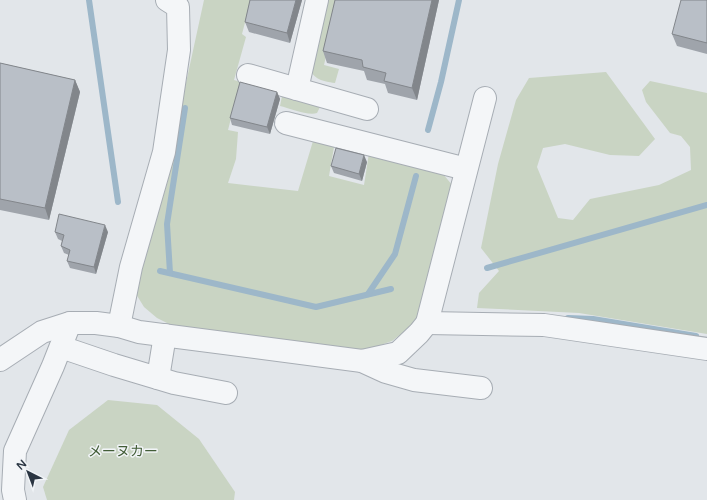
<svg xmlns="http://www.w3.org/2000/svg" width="707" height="500" viewBox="0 0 707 500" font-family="'Varela Round','Noto Sans JP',sans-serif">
  <rect width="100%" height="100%" fill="#e2e6ea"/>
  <g fill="#c9d4c3">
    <path d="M204,0H251L242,34L246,37L234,80L259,87L320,107L317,113C308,116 289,108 280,106L282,96L239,87L228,130L238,132L236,159L228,183L298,191L313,141L334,147L329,176L364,185L369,153L443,174L453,186L428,303L411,326L392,341L366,350H338L309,347L233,333L171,325L157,318L144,307L136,294L137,282L167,184L184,92Z"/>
    <path d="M324,0H339L324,65L339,69L335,83C322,81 315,80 309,68Z"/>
    <path d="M606,72L655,139L639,156L610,155L565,144L543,148L537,167L558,218L573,220L590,199L659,185L691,170L690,147L681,136L670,133L646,102L642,90L650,81L707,93V334L579,313L477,308L479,293L499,271L481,248L498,164L516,100L529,78Z"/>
    <path d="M108,400L157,405L199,439L235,492L234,500H47L43,487L69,430Z"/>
  </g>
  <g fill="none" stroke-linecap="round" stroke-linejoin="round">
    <g stroke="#9db7c9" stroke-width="6">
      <path d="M89,0L118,202"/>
      <path d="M428,130L441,82L459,0"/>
      <path d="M487,268L707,205"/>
      <path d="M160,271L316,307L391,289"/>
      <path d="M170,273L167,224L185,108"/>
      <path d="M368,294L395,254L416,176"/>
      <path d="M568,318L593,319L696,336"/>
    </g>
    <g stroke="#a7adb4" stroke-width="24">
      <g id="minor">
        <path d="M248,75L367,109"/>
        <path d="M297,89L317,0"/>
        <path d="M286,123L466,169"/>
        <path d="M427,323L544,325L707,349"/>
        <path d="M119,326L131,267L164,152L179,50L178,7L167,0"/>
        <path d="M61,347L114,365L174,383L226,393"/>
        <path d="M0,360L42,332L70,323H96L119,326L139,332L362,361L386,372L414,380L481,388"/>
        <path d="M362,361L398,353L419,333L427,323L485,98"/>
        <path d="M158,378L165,335"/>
        <path d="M15,500L13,490L15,451L53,366L70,323"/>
      </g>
    </g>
    <use href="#minor" stroke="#f4f6f8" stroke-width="22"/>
  </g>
  <g fill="#9fa4ab">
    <path d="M250,0H302L290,43L249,32L245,22Z"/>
    <path d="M335,0H439L417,100L388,93L385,84L367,80L364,71L327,63L323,51Z"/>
    <path d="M707,0V54L677,46L672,34Z"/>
    <path d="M0,63L75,80L80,92L49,220L0,210Z"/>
    <path d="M277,92L280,99L270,134L232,125L230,118Z"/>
    <path d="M367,162L362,181L334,173L331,166Z"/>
    <path d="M55,232H108L96,274L70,268L67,261L69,255L64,253L61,246L62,241L58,239Z"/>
  </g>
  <g fill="#82868b">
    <path d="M296,0H302L290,43L287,33Z"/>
    <path d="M432,0H439L417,100L412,88Z"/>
    <path d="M75,80L80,92L49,220L45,208Z"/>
    <path d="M277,92L280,99L270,134L267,127Z"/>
    <path d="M364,155L367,162L362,181L359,174Z"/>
    <path d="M105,225L108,232L96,274L94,267Z"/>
  </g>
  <g fill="#b9bfc7" stroke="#82868b">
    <path d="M250,0H296L287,33L245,22Z"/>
    <path d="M335,0H432L412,88L384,81L386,73L363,67L362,60L323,51Z"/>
    <path d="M681,0H707V43L672,34Z"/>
    <path d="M0,63L75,80L45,208L0,199Z"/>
    <path d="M240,82L277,92L267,127L230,118Z"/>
    <path d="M336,148L364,155L359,174L331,166Z"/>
    <path d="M59,214L105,225L94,267L67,261L70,250L61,246L64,235L55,232Z"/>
  </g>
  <g text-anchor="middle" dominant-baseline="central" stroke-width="3" stroke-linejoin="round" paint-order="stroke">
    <g font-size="14" fill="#425d37" stroke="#f1f4f7">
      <text x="123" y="451">メーヌカー</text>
    </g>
  </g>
  <g transform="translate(28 472) rotate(318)" stroke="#f1f4f7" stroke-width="3" paint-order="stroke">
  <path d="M0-3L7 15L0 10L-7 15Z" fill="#2a3542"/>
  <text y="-6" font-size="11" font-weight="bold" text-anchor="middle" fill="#2a3542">N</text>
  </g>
</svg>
